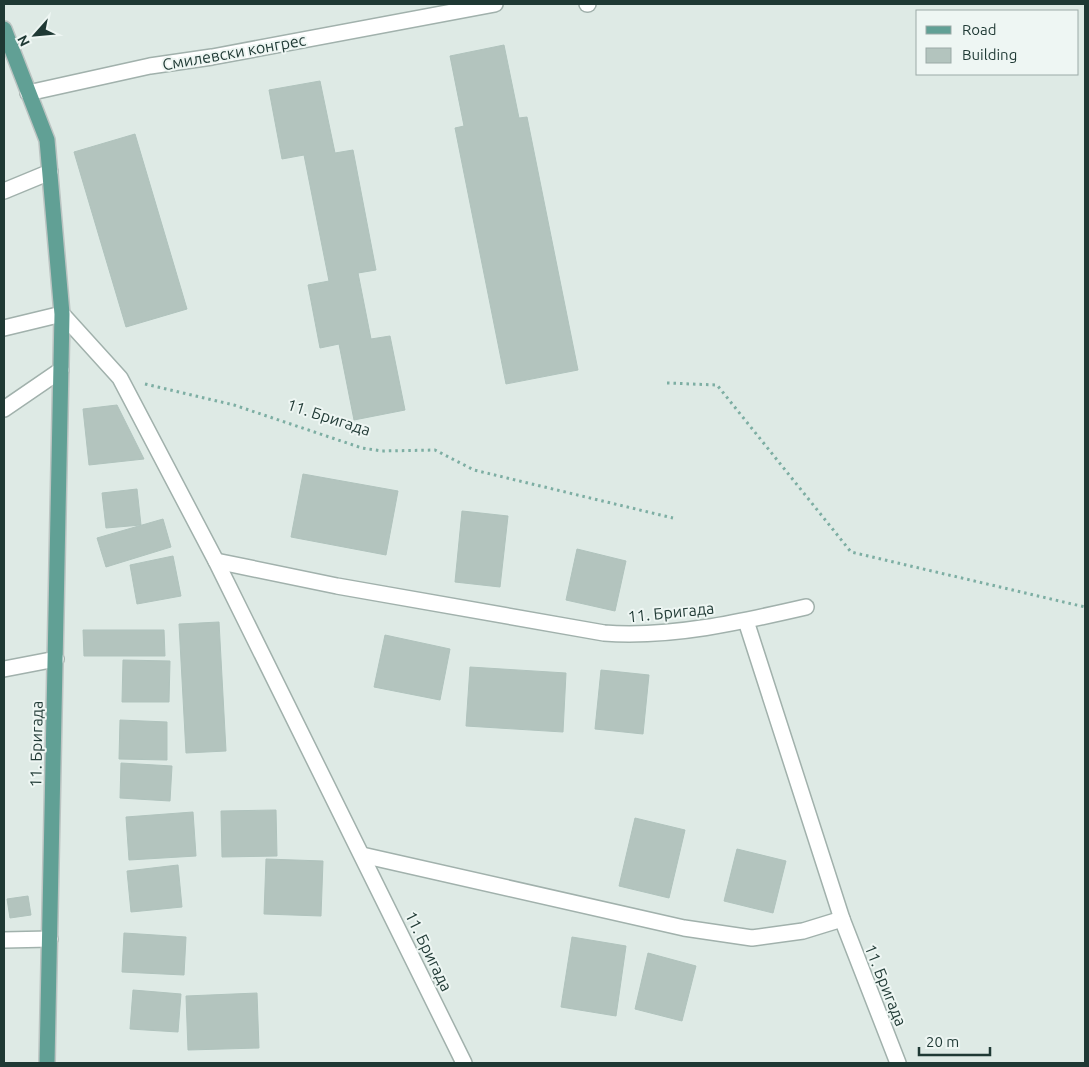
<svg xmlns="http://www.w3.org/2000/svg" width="1089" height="1067" viewBox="0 0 1089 1067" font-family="Ubuntu,sans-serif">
  <rect width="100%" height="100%" fill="#deeae5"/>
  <g fill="#b3c4be" stroke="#b0c3bd">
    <path d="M504,45L519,118L527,117L578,370L506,384L455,128L464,126L450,56Z"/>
    <path d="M320,81L335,153L353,150L376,270L358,273L371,339L390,336L405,410L354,420L339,344L320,348L308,285L329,281L304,155L282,159L269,90Z"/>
    <path d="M135,134L187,309L126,327L74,152Z"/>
    <path d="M117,405L144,459L89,465L83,409Z"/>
    <path d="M303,474L398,491L386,555L291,537Z"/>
    <path d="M137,489L141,525L106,528L102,493Z"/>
    <path d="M462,511L508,516L500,587L455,582Z"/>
    <path d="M163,519L171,547L106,567L97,538Z"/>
    <path d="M577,549L626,561L615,611L566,600Z"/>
    <path d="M173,556L181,596L137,604L130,565Z"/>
    <path d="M219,622L226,751L186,753L179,624Z"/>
    <path d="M83,630H164L165,656H84Z"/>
    <path d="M385,635L450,649L440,700L374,687Z"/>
    <path d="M123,660L170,661L169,702H122Z"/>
    <path d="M470,667L566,673L563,732L466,726Z"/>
    <path d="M601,670L649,675L643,734L595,729Z"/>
    <path d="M120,720L167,722V760L119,759Z"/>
    <path d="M121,763L172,766L170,801L120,798Z"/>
    <path d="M276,810L277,856L222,857L221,811Z"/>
    <path d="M193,812L196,856L129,860L126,817Z"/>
    <path d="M635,818L685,830L669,898L619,886Z"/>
    <path d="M737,849L786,861L773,913L724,901Z"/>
    <path d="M266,859L323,861L321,916L264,914Z"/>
    <path d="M178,865L182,907L131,912L127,871Z"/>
    <path d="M28,896L31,915L10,918L7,899Z"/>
    <path d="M124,933L186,937L184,975L122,972Z"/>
    <path d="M572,937L626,946L616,1016L561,1007Z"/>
    <path d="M648,953L696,966L682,1021L635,1009Z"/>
    <path d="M133,990L181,994L178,1032L130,1029Z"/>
    <path d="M257,993L259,1048L188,1050L186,996Z"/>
  </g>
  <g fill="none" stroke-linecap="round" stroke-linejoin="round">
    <g stroke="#a1b1ac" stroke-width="18">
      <g id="minor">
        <path d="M587,4H588"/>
        <path d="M28,93L150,66L212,57L495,4"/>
        <path d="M4,191L50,172"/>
        <path d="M4,328L62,314L120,378L216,561L464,1063"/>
        <path d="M4,409L61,370"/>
        <path d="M216,561L337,586L604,633C671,638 741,622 806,607"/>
        <path d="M746,621L842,919L898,1063"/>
        <path d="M4,669L56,659"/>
        <path d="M362,855L684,928L752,938L803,931L842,919"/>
        <path d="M4,940L50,939"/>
      </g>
    </g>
    <g stroke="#bcc4c2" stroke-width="18">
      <path id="major" d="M4,29L47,140L62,314L47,1063"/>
    </g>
    <g stroke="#7daea3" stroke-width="3" stroke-dasharray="2.5 4" stroke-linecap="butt">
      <path d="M667,383L717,385L851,552L1085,607"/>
      <path d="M145,384L234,405L362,448L382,451L435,450L474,470L673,518"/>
    </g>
    <use href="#minor" stroke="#fff" stroke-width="15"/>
    <use href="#major" stroke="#61a095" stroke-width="15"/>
  </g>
  <g text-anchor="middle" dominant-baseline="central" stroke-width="4" stroke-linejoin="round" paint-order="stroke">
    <g font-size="16" fill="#1f3934" stroke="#eef6f3">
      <text transform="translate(234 52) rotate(-10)">Смилевски конгрес</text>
      <text transform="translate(329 417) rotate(18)">11. Бригада</text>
      <text transform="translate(671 612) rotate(-6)">11. Бригада</text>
      <text transform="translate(36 744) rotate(-89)">11. Бригада</text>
      <text transform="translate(429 951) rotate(64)">11. Бригада</text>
      <text transform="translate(886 985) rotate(68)">11. Бригада</text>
    </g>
  </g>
  <rect width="1089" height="1067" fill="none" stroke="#1f3934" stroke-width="10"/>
  <rect x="916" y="10" width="162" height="65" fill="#eef6f3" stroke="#9baaa7"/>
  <rect x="926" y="26" width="25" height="8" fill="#61a095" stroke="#9baaa7"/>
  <text x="962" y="35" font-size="15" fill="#1f3934">Road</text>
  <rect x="926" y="48" width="25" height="15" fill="#b3c4be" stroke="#9baaa7"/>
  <text x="962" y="60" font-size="15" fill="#1f3934">Building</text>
  <g transform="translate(35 35) rotate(243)" stroke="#eef6f3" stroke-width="4" paint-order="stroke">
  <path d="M0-4L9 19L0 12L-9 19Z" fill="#1f3934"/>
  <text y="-8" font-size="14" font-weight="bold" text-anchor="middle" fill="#1f3934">N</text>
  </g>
  <path d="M919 1047v8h71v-8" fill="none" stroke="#1f3934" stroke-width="2.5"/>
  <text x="926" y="1047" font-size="15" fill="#1f3934" stroke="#eef6f3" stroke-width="4" paint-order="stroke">20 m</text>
</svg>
